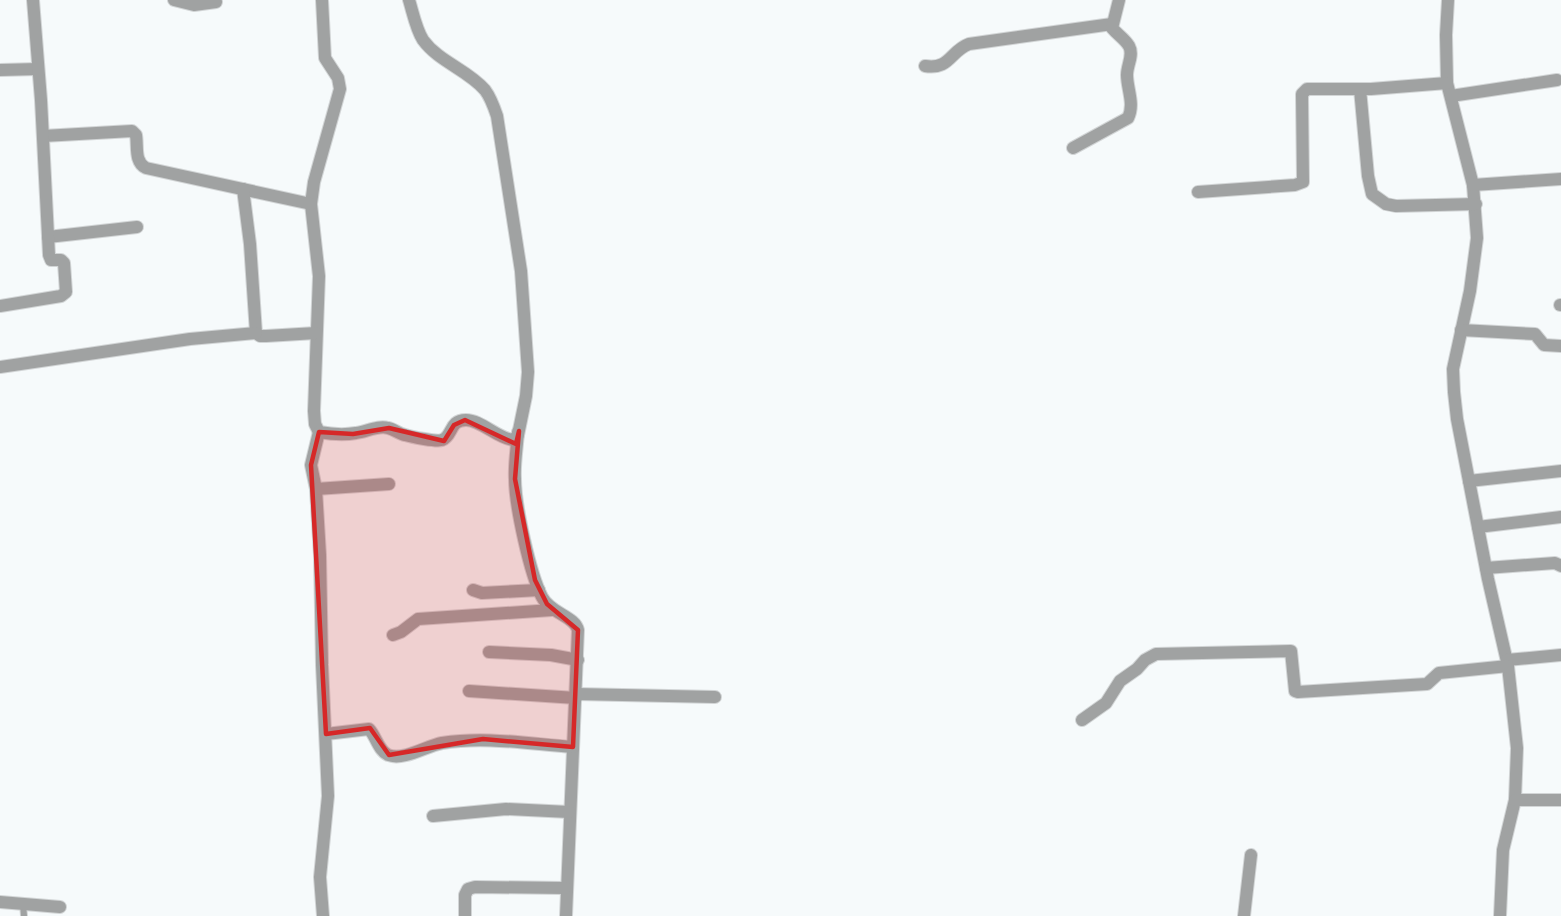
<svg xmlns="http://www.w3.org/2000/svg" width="1561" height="916" viewBox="0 0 1561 916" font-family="'Exo 2',sans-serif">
  <rect width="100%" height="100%" fill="#f6fafb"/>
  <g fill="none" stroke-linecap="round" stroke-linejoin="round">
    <g stroke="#d2d5d6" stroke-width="8">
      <path id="lane" d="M23,904L24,916"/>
    </g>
    <g stroke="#d2d5d6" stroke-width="14">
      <g id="street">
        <path d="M174,0L194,5L216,2"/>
        <path d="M322,0L325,58L338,78L340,89L314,182L311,204L319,276L314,411L315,424L319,432C330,434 345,435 356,433C366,432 378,425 388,428C394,429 399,434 405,435C412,437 437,442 442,440C453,436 449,420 466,420C481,420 497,438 513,440L518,435L526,396L528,372L521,271L497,116C494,107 491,98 485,90C468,70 439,62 423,40C416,29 413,13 409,0"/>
        <path d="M1448,0L1446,35L1447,83L1473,185L1477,238L1470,291L1453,369L1454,392L1457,419L1488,579L1508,666L1517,748L1515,800L1503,850L1500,916"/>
        <path d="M925,66C950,70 950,51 969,44L1112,24"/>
        <path d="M0,70L38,69"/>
        <path d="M1360,89L1368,176L1372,194L1386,204L1396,206L1476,204"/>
        <path d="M1451,96L1557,80"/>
        <path d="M43,136L132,131L136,135C138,146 134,162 146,168L311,204"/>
        <path d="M1073,148L1128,118C1135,104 1127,89 1127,75C1127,65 1134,55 1129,46C1125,39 1118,35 1112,28L1119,0"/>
        <path d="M1473,185L1561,179"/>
        <path d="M243,189L250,244L256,333L260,336H266L316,333"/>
        <path d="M1198,192L1295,185L1303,182L1302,94L1307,89H1371L1447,83"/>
        <path d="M48,237L137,227"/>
        <path d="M1560,305H1561"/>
        <path d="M0,306L61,296L66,292L64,263L61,260H51L49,255L41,100L33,0"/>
        <path d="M1461,330L1535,334L1544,345L1561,346"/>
        <path d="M0,367L190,339L256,333"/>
        <path d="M319,432L311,465L316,489L320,555L322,665L328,796L320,877L323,916"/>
        <path d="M518,432C517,448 514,464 515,479C515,505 530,574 542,597C551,614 575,616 578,630L566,916"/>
        <path d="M1469,481L1561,471"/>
        <path d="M316,489L389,484"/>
        <path d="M1478,527L1561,517"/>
        <path d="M1486,568L1555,563L1561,566"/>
        <path d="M473,590L482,593L539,590"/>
        <path d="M393,635L401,632L418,619L552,610"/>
        <path d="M489,652L551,655L578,660"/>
        <path d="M1507,660L1561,655"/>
        <path d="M469,691L576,698"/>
        <path d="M576,694L715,697"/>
        <path d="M1082,720L1106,703L1120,681L1137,669L1145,660L1156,654L1291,651L1295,691L1298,692L1427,684L1439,673L1508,666"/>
        <path d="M326,734L369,729C376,736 378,750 388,755C404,761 426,746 442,743C486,736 529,744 573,747"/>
        <path d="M1515,800H1561"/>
        <path d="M433,816L506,809L569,812"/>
        <path d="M0,902L60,907"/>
        <path d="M465,916V895L468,889L475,887L565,888"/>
        <path d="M1244,916L1251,855"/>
      </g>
    </g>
    <use href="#lane" stroke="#a0a2a2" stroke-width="6"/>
    <use href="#street" stroke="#a0a2a2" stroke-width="12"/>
  </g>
  <path fill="#d62828" fill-opacity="0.2" stroke="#d62828" stroke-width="4.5" stroke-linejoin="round" d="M465,420L516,444L519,431L515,479L535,580L547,604L578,630L573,747L483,739L389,755L370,728L326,734L311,465L319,432L353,434L389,428L444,441L454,425Z"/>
</svg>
